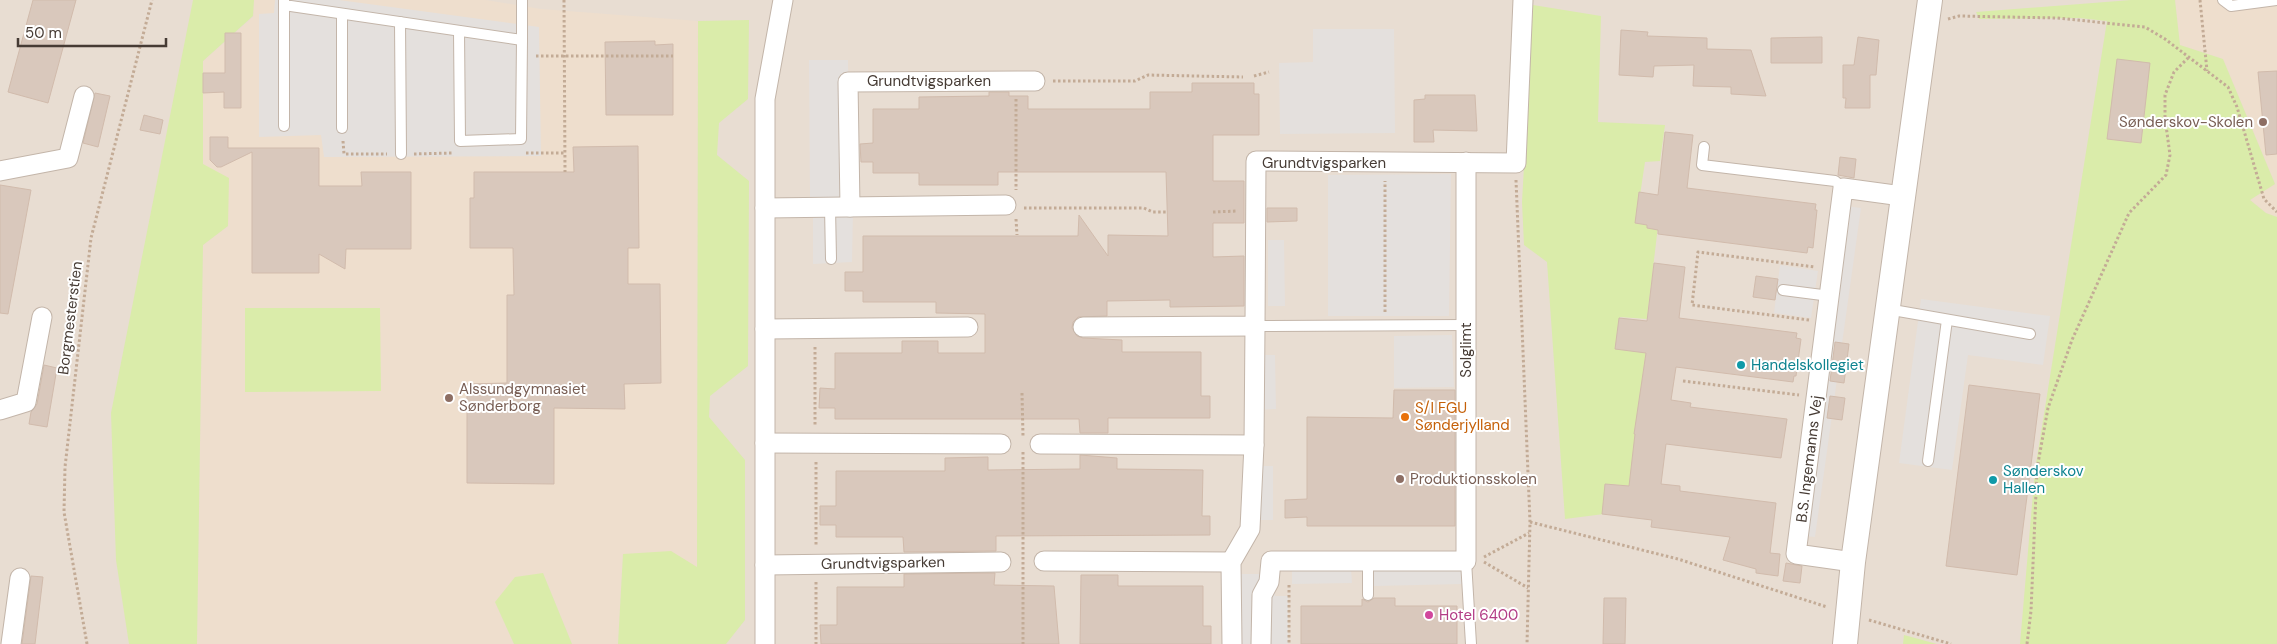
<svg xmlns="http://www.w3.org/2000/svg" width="2277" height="644" viewBox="0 0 2277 644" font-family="'DM Sans',sans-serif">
  <rect width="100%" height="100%" fill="#f4ece4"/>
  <rect fill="#e8ddd2" x="0" y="0" width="2277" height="644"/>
  <g fill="#eedecd">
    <path d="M254,0H486L541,9L698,21L697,568L623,554L618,644H572L543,573L495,602L514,644H197L203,245L228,226L203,164V61L253,17Z"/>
    <path d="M2175,0H2277V217L2266,213L2250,200L2275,184L2223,59L2180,45Z"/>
  </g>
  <g fill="#daecaa">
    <path d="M193,0H254L253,16L203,61V164L229,178L228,226L203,245L197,644H129L116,560L111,413Z"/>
    <path d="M2131,0H2175L2180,45L2223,59L2275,184L2250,200L2266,213L2277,217V644H2020L2035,470L2107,21L2079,18L1979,19L1976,12Z"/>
    <path d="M1533,5L1601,16L1598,122L1665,125L1660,161L1645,162L1636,222L1658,226L1647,319L1620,317L1616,347L1646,351L1629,486L1608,484L1604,514L1565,519L1547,262L1524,245L1522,202Z"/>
    <path d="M749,20L748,99L719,123L717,155L749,181L748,366L710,396L709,417L745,460V620L726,644H618L623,554L671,551L697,567L698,21Z"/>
    <path d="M245,308H380L381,391L245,392Z"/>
    <path d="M543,573L572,644H514L495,602L515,577Z"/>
    <path d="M1904,635L1937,644H1903Z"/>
  </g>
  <g fill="#e4e0dd">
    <path d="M275,0H339L539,27L541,156L324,157L321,135L259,137V14L274,13Z"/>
    <path d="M1313,29H1394L1395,133L1280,134L1279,63L1313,62Z"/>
    <path d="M809,60H848L850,199H810Z"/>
    <path d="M1451,174L1449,316H1328V175Z"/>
    <path d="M1838,205L1861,208L1815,537L1796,535Z"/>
    <path d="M853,212L852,262L813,264V213Z"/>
    <path d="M1268,240H1284L1285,306H1268Z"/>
    <path d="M1780,265L1818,271L1811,318L1774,313Z"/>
    <path d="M1921,299L2050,316L2043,365L1968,355L1952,470L1899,463Z"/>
    <path d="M1452,335L1454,387L1394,388V336Z"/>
    <path d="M1258,355H1275L1276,409L1257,410Z"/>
    <path d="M1462,414V522H1456L1455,415Z"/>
    <rect x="1255" y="466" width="18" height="54"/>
    <path d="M1462,567L1463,584L1374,586L1373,568Z"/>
    <path d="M1292,568H1351L1352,583L1292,584Z"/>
    <path d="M1241,574H1275V596H1288V644H1241Z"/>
  </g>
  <g fill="#d9c8bc" stroke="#d1bbac">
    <path d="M33,0H76L48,103L8,92Z"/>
    <path d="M1621,30L1648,32L1647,36L1707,38V49L1751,50L1766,96L1731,94V87L1693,86L1694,65L1654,66L1653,77L1619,75Z"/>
    <path d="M225,33H241V108H224V92L203,93V73H225Z"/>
    <path d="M1822,37V63H1771V38Z"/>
    <path d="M1858,37L1879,40L1876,75H1870V108H1845L1846,98H1843V65H1854Z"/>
    <path d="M655,41V45L673,44V115H606L605,42Z"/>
    <path d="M2117,59L2150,63L2141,143L2107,139Z"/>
    <path d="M2277,71V154L2266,155L2258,72Z"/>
    <path d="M1192,83H1254V94H1259V135H1213V181H1244V223H1213V257L1244,256V306L1170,307V300L1107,301V316L1078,317L1073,322L1072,328L1077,336L1083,338L1122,340V352H1201V396H1210V418H1108V433H1080L1079,419H835V408H819L820,388L835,389V353H902V341H938V353H985V314L936,313V302H863V291H845V272H863V236H1078L1079,215L1108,256V235L1168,236L1166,172H998V185H919V173H873V162H861L860,144L873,143V109H919V97L989,96V92H1009V96H1028V109H1150V92H1192Z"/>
    <path d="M95,93L110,96L98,147L83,143Z"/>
    <path d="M1425,95H1475L1477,131L1433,130L1434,142H1414V100L1425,99Z"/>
    <path d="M144,115L163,120L160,134L140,130Z"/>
    <path d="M1665,132L1693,135L1687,188L1816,204L1815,210H1817L1813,248L1808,247L1807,253L1658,234V230L1647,228V225L1635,223L1639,192L1658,195Z"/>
    <path d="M210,137H228V148H319V186H362L361,172H411V249H346L345,269L319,254V273H252V152L221,167H217L210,160Z"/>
    <path d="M638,146L639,248H628V284H660L661,383L624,384L625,409L554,408V484L467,483V384L507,383V295H514L513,248H470V198H474V172H574L573,147Z"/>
    <path d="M1840,157L1856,159L1854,178L1838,175Z"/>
    <path d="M0,185L31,190L8,314L0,313Z"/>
    <path d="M1267,208H1297V221L1267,222Z"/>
    <path d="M1654,263L1685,267L1679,318L1797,333L1796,338L1801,339L1796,376H1794L1793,382L1676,367L1671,400L1691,403L1690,407L1787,419L1781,458L1666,444L1661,484L1680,486V491L1776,503L1770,553L1780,554L1778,576L1756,573V569L1723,560L1730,537L1651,527L1652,520L1602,514L1605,484L1629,486L1635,434H1634L1646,353L1615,349L1619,318L1647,321Z"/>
    <path d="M1756,276L1778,279L1775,300L1753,297Z"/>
    <path d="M1835,342L1849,344L1844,383L1830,381Z"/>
    <path d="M44,365L57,368L47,427L29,424L31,412L37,404Z"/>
    <path d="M1969,385L2040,394L2017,575L1946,566Z"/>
    <path d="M1394,390H1455V526H1307V517L1285,518V500L1307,499V417L1393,418Z"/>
    <path d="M1830,396L1845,398L1842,420L1827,418Z"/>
    <path d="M1080,455L1117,458V469L1203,470L1202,516H1210V535L996,536V551L904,552L903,537H836V525H820V506H836V471H945V458L988,457V470L1080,469Z"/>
    <path d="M1786,563L1802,566L1800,583L1783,581Z"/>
    <path d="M995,573L994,585L1054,586L1059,644H821L820,625H837V587H904V574Z"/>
    <path d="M1081,575H1118V586H1203V626H1211V644H1080Z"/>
    <path d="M31,576L43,577L35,644H22Z"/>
    <path d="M1374,598H1395V606H1457V644H1301V606H1362V599L1368,602Z"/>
    <path d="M1604,598H1626L1625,644H1603Z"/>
  </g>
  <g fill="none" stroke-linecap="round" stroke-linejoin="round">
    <g stroke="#c3b5a9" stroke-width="12">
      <g id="service">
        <path d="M284,0V5L522,40V0"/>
        <path d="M2223,0L2231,6L2277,0"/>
        <path d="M284,5V126"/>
        <path d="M400,22L401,154"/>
        <path d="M459,31L460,141L521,139L522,40"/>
        <path d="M342,128V14"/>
        <path d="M1704,147L1702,165L1835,181L1843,188"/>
        <path d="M830,207L831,259"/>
        <path d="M1783,290L1830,296"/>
        <path d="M1887,309L2030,334"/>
        <path d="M1255,326L1466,325"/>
        <path d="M1928,461L1947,320"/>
        <path d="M1466,561L1471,644"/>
        <path d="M1368,595V561"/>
      </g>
    </g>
    <g stroke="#c3b5a9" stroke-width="21">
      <g id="minor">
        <path d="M0,171L68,158L84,96"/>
        <path d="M850,207L848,82L1035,81"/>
        <path d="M765,208L1006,205"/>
        <path d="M1083,327L1255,326L1256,161L1516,163L1523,0"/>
        <path d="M765,329L968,327"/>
        <path d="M0,410L26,402L42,317"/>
        <path d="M765,443L1001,444"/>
        <path d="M1040,444L1254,445"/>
        <path d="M1044,561L1231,562"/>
        <path d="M1853,562L1796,554L1843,188L1902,196"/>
        <path d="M765,565L1001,562"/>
        <path d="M11,644L20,578"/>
        <path d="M765,644V99L783,0"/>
        <path d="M1232,644L1231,562L1250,529L1254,445L1255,326"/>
        <path d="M1261,644L1262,595L1269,582L1271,561H1466V162"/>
      </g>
    </g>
    <g stroke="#c3b5a9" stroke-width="26">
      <path id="tertiary" d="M1845,644L1853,562L1930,0"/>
    </g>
    <g stroke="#c3ab96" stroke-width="3" stroke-dasharray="2.5 2.5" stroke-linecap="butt">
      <path d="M564,0L565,172"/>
      <path d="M2200,0L2207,71"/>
      <path d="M1948,19L1959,16L2057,18L2145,27L2165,39L2228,87L2237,107L2264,199L2277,212"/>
      <path d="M536,56H673"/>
      <path d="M1254,76L1269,72"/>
      <path d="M1053,81H1135L1148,75L1243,77"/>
      <path d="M1016,99V190"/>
      <path d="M343,141L344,154H387"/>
      <path d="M526,153H565"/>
      <path d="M414,154L452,153"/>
      <path d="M1516,180L1530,522L1527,644"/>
      <path d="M1024,208H1144L1153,212H1168"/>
      <path d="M1213,212L1238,211"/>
      <path d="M1016,219L1017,235"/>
      <path d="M1385,312V181"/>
      <path d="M1809,320L1692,305L1698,252L1815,267"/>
      <path d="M815,347V426"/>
      <path d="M1683,381L1799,395"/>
      <path d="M1022,393L1023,436"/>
      <path d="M1023,452V644"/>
      <path d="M816,462V546"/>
      <path d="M1530,522L1678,559L1827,607"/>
      <path d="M1484,557L1529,533"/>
      <path d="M1484,562L1528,588"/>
      <path d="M816,582V644"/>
      <path d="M1289,585V644"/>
      <path d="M1869,620L1951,644"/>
      <path d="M87,644L64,512L65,467L91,238L152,0"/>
      <path d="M2027,644L2031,611L2037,469L2048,408L2072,340L2129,213L2166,175L2170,155L2165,118V95L2174,72L2188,58"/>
    </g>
    <use href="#service" stroke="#fff" stroke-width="10"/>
    <use href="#minor" stroke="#fff" stroke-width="19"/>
    <use href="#tertiary" stroke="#fff" stroke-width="24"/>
  </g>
  <g fill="#8d6e63" stroke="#fff" stroke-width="2">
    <circle cx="2263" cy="122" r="5"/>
    <circle cx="449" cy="398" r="5"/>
    <circle cx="1400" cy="479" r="5"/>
  </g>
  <g fill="#0f9aa8" stroke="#fff" stroke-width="2">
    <circle cx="1741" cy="365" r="5"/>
    <circle cx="1993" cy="480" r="5"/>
  </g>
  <circle fill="#e8710a" stroke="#fff" stroke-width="2" cx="1405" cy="417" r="5"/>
  <circle fill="#d1479c" stroke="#fff" stroke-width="2" cx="1429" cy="615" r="5"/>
  <g text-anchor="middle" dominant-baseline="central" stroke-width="4" stroke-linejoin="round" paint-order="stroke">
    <g font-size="15" fill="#463b34" stroke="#fff">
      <text x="929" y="81">Grundtvigsparken</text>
      <text x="1324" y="163">Grundtvigsparken</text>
      <text transform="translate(70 318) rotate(-83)">Borgmesterstien</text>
      <text transform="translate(1466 350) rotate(-90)">Solglimt</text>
      <text transform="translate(1809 459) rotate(-83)">B.S. Ingemanns Vej</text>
      <text transform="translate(883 563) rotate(-1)">Grundtvigsparken</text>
    </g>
    <g font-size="15" fill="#785e54" stroke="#fff" text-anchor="start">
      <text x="2253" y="122" text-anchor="end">Sønderskov-Skolen</text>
      <text x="459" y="389">Alssundgymnasiet<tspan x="459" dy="17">Sønderborg</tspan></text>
      <text x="1410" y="479">Produktionsskolen</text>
    </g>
    <g font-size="15" fill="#0d838f" stroke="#fff" text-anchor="start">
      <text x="1751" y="365">Handelskollegiet</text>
      <text x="2003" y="471">Sønderskov<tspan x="2003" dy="17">Hallen</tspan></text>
    </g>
    <g font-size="15" fill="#c56008" stroke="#fff" text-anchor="start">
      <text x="1415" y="408">S/I FGU<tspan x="1415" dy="17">Sønderjylland</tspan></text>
    </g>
    <g font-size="15" fill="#b23c85" stroke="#fff" text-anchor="start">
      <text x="1439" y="615">Hotel 6400</text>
    </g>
  </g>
  <path d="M18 38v8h148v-8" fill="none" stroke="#463b34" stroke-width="2.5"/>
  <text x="25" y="38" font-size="15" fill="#463b34" stroke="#ffffff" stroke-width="4" paint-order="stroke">50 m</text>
</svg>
